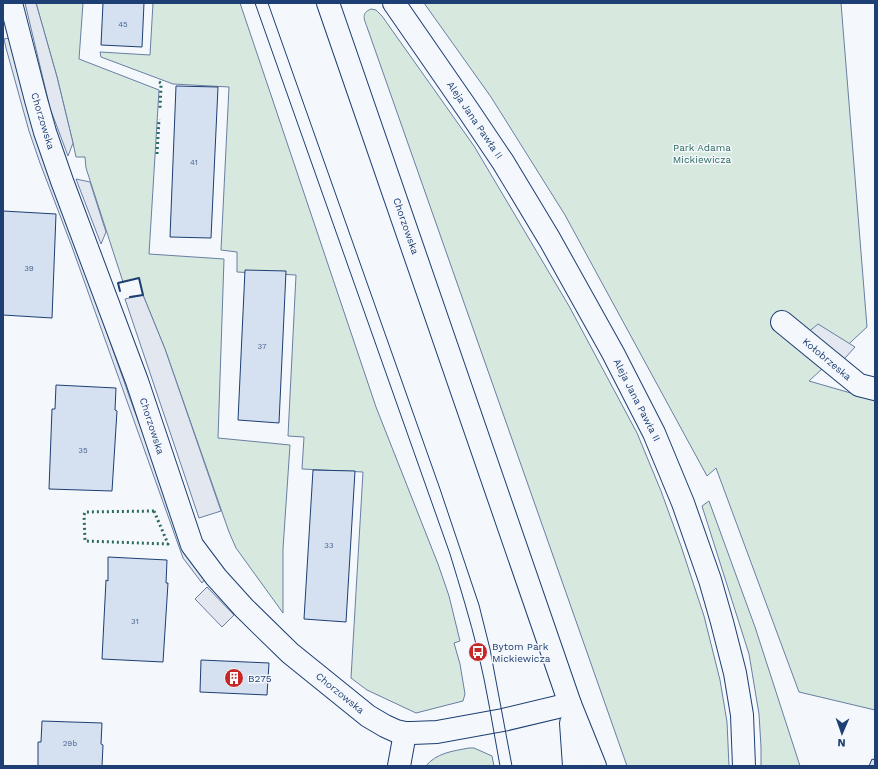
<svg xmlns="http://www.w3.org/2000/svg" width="878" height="769" viewBox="0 0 878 769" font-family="'Work Sans',sans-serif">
  <rect width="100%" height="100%" fill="#f4f7fb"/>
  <g fill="#d7e8df" stroke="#687fa3">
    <path d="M36,3H83L79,59L159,90L149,254L224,259L218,438L290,445L283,549V613L236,548L229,532L165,349L143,295L139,278L123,282L86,168L85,157H76L73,143L57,77Z"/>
    <path d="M153,3H240L376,407L438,564L449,596L460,641L454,643L460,664L465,694L463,701L416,713L367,690L351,678L363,472L302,469L304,437L288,436L296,275L237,272V252L221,250L229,87L173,84L101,57L100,52L150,55Z"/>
    <path d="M424,3H841L867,327L809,381L875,400V710L799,692L716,468L707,476L565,215L491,97Z"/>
    <path d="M371,9L376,10L382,16L474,146L569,306L637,433L661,491L681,546L704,616L720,680L727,722L729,766H627L367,27C364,19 361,13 371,9Z"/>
    <path d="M709,501L755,627L800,766H761V747L759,714L749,654L702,506Z"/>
    <path d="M469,748H474L492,756L494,766H426C436,753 453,751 469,748Z"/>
  </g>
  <g fill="#e3e8f0" stroke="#687fa3">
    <path d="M25,3H36L57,77L73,143L68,156L50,108Z"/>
    <path d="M9,38L102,319L133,407L146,442L206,578L202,583L183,558L72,247L40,163L29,131L6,48L4,39Z"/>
    <path d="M76,179L90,182L106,232L101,244Z"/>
    <path d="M143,295L165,349L221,511L199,518L125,299Z"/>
    <path d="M818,324L855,347L837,367L801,338Z"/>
    <path d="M207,587L234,615L222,627L195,599Z"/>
  </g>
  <g fill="#d5e0f0" stroke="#1d3f73">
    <path d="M103,3H144L142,47L101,45Z"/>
    <path d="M176,86L218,87L211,238L170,237Z"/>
    <path d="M3,211L56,214L52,318L3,315Z"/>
    <path d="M245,270L286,271L279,423L238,420Z"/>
    <path d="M56,385L116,388L115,410L117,411L112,491L49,489L52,409H55Z"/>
    <path d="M313,470L355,471L346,622L304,619Z"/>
    <path d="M108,557L167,560L166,583H168L163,662L102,659L106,580L108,581Z"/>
    <path d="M201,660L269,663L267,695L200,692Z"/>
    <path d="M42,721L102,723L101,744L103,745L102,766H38V742H41Z"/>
    <path d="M872,759L875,760V766H869Z"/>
  </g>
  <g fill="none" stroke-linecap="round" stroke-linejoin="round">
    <g stroke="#1d3f73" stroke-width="24">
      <g id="minor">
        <path d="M11,3L36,100L45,132L62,181L137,381L192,545L216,577L244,608L290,653L368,716L385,726L396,731L405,733H412L437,732L503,720L570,704"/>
        <path d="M782,322L859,385L875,389"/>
        <path d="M399,766L405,733"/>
      </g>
    </g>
    <g stroke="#1d3f73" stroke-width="24">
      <g id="major">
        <path d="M328,3L570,704L595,766"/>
        <path d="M394,3L468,110L503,162L550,240L613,353L654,433L683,503L710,580L722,622L735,673L742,715L744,766"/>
        <path d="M571,723L574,766"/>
      </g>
    </g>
    <use href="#minor" stroke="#f4f7fb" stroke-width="22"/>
    <use href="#major" stroke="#f4f7fb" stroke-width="22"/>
    <g stroke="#1d3f73" stroke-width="1">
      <path d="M255,3L450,554C460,587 470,619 478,652C487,689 493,728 500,766"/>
      <path d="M268,3L440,489L479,605L490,649L512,766"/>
    </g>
    <g stroke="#2c6c60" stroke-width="3" stroke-dasharray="2 3" stroke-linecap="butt">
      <path d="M159,82L161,83V86L160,108"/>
      <path d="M157,154L159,119"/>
      <path d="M154,511L168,544L85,541L84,515L85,512Z"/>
    </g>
    <path stroke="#1d3f73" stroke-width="2" d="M120,291L118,283L139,278L143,295L130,297"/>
  </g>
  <defs>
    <g id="bus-disc" transform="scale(1)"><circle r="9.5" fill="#c62828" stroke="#f4f7fb"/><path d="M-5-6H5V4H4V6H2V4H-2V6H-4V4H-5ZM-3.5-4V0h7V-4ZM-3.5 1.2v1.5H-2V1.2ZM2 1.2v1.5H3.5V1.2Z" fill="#fff"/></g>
    <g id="building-disc" transform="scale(1)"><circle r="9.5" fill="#c62828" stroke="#f4f7fb"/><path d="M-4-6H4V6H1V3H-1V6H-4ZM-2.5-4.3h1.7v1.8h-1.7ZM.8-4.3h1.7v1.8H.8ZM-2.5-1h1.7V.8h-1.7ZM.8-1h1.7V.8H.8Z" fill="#fff"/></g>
  </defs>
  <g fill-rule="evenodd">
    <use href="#bus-disc" x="478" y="652"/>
    <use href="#building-disc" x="234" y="678"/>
  </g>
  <g text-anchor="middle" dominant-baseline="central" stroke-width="3" stroke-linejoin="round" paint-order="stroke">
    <g font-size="8" fill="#4b6792">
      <text x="123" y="24">45</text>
      <text x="194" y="162">41</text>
      <text x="29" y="268">39</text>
      <text x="262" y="346">37</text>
      <text x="83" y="450">35</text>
      <text x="329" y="545">33</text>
      <text x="135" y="621">31</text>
      <text x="70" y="743">29b</text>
    </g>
    <g font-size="10" fill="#1d3f73" stroke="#f4f7fb">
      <text transform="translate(475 120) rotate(56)">Aleja Jana Pawła II</text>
      <text transform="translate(43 121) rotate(73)">Chorzowska</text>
      <text transform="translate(406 226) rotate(71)">Chorzowska</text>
      <text transform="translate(827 359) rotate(40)">Kołobrzeska</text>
      <text transform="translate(637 400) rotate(63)">Aleja Jana Pawła II</text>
      <text transform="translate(152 426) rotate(72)">Chorzowska</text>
      <text transform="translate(340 693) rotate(39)">Chorzowska</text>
    </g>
    <g font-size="10" fill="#2c6c60" stroke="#f4f7fb">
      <text x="702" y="147">Park Adama<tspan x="702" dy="12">Mickiewicza</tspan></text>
    </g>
    <g font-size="10" fill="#1d3f73" stroke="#f4f7fb" text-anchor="start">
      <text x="492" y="646">Bytom Park<tspan x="492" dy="12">Mickiewicza</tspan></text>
      <text x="248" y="678">B275</text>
    </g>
  </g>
  <rect width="878" height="769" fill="none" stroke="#1d3f73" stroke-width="8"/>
  <g transform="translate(842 733) rotate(182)" stroke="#f4f7fb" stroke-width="3" paint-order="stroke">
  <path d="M0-3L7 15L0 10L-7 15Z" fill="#1d3f73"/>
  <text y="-6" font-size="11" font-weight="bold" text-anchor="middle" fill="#1d3f73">N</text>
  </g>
</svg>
